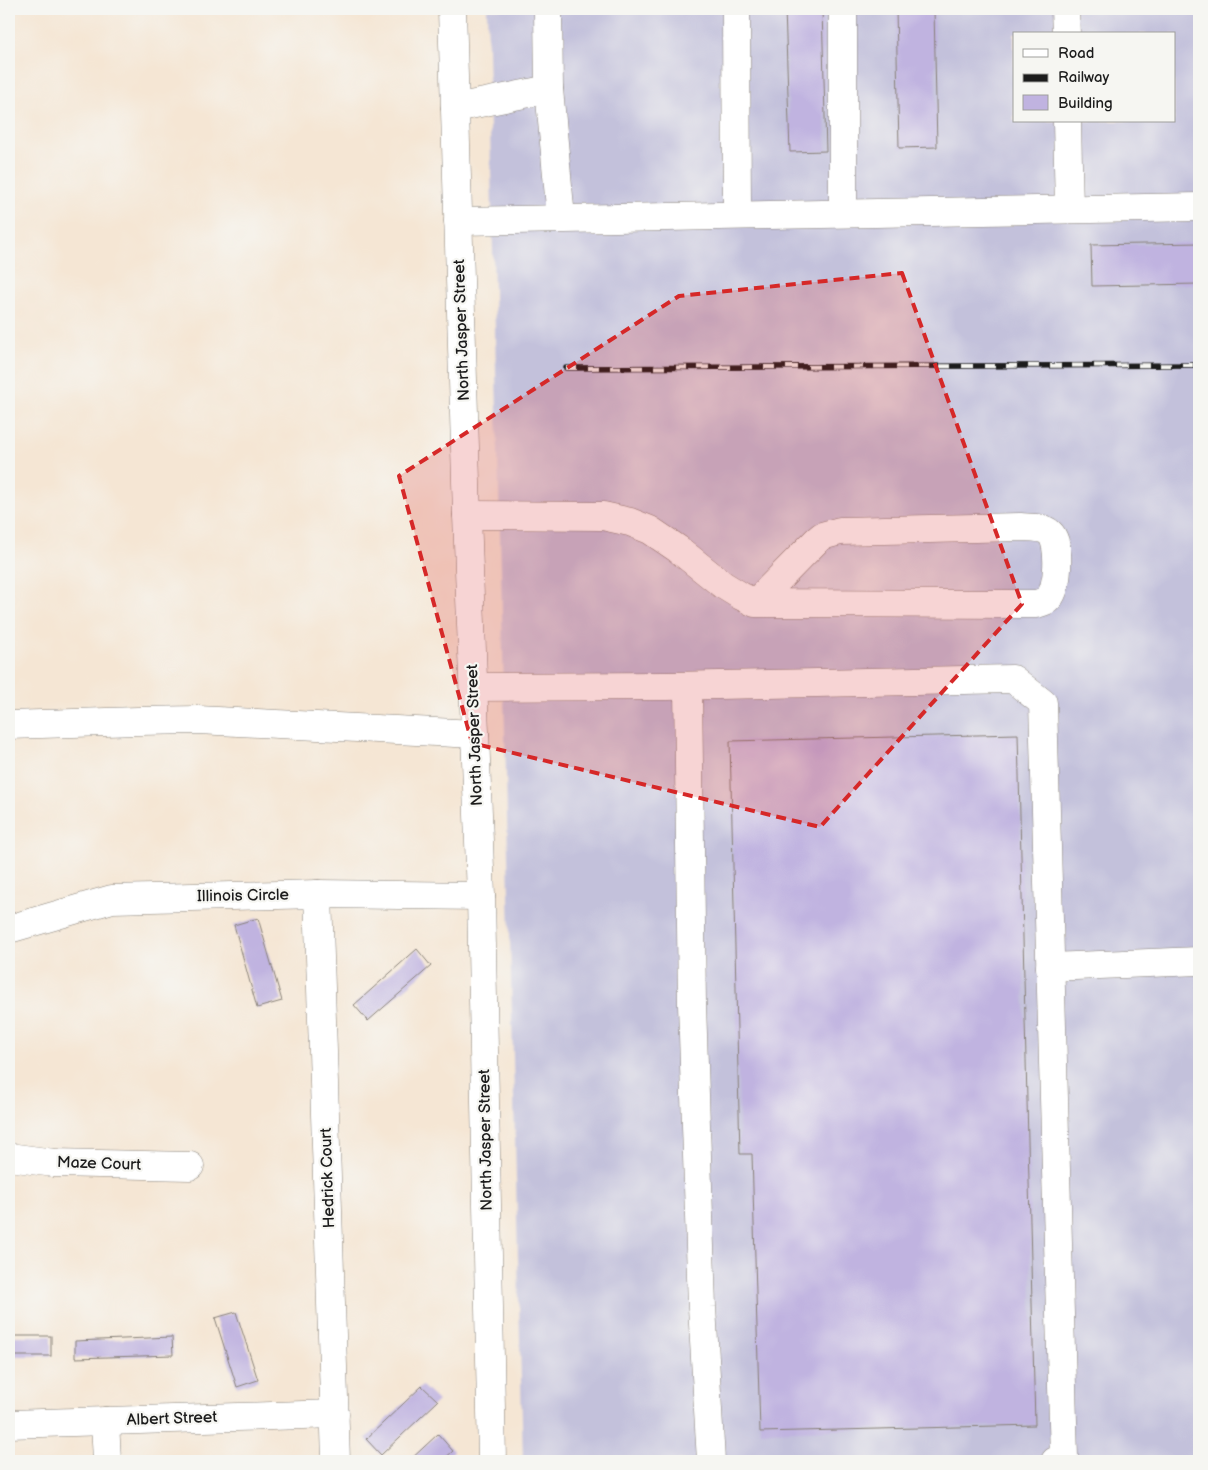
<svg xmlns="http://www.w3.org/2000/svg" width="1208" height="1470" viewBox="0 0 1208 1470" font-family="'Balsamiq Sans',sans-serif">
  <rect width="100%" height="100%" fill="#f6f6f2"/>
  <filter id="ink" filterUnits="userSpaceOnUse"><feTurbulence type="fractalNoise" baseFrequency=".02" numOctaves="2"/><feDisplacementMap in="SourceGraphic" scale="10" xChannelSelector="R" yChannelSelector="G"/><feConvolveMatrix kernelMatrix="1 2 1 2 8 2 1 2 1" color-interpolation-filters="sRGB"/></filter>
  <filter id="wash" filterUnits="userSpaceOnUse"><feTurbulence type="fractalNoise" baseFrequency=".0096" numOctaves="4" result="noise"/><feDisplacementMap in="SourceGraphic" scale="20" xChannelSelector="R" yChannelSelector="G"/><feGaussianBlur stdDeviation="1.12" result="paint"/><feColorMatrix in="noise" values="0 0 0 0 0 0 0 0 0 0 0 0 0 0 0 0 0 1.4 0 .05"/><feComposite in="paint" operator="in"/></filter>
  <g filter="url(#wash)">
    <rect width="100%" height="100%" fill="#f5e6d4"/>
    <path fill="#c3c1db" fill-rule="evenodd" d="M487,9H1199V1461H523ZM1014,34H1174V121H1014Z"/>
    <g id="blocks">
      <g fill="#c0b3e0">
        <path d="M785,9H822L826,151L790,152Z"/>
        <path d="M896,9H934L937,147L899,148Z"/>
        <path d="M1199,243V284L1092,286L1091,245Z"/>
        <path d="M1018,734L1035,1425L760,1432L752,1154H740L730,741Z"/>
        <path d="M258,918L282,1001L257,1008L234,925Z"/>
        <path d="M417,949L431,966L368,1021L354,1005Z"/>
        <path d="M236,1312L258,1380L237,1387L215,1318Z"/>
        <rect x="9" y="1336" width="42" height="20"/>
        <path d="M172,1337L173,1355L75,1358V1341Z"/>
        <path d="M422,1386L438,1401L381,1455L366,1439Z"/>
        <path d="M438,1434L453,1451L442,1461H409Z"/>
      </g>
    </g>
  </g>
  <g filter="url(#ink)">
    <use href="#blocks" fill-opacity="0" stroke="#888178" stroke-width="1"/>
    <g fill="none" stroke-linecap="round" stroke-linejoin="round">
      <g stroke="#888178" stroke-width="29">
        <g id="minor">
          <path d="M452,9L467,515L481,896L492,1461"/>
          <path d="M736,9L737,215"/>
          <path d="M843,9V213"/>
          <path d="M1065,9L1066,34"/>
          <path d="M549,89L561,218"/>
          <path d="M455,108L549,89L548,9"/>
          <path d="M1067,121L1069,209"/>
          <path d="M458,221L1199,207"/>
          <path d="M467,515L603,516L630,522L650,530L678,549L723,585L741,596L755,603L1036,604C1039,603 1044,602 1047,600C1059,591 1061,543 1050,533C1042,526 1030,528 1020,527L840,531L822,536L816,541L755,603"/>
          <path d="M688,686L692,1004L702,1307L711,1461"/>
          <path d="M474,687L667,686L1013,679L1043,703L1064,1458L1055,1461"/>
          <path d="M9,725L138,721L198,720L475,734"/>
          <path d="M318,894L336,1461"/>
          <path d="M9,929L112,899L318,894L481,896"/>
          <path d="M1050,967L1199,961"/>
          <path d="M9,1157L54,1163L190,1166"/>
          <path d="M105,1421L107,1461"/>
          <path d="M9,1424L335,1414"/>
        </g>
      </g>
      <use href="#minor" stroke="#fff" stroke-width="28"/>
      <g stroke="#1c1c1c" stroke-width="5.5">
        <path id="rail" d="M566,368L1199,365"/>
      </g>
      <use href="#rail" stroke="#f6f6f2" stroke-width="4" stroke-dasharray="11" stroke-linecap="butt"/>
    </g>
  </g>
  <path fill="#d62828" fill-opacity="0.2" stroke="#d62828" stroke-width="4" stroke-dasharray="10 6" stroke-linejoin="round" d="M902,273L1022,604L820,827L472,743L399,476L679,296Z"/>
  <g text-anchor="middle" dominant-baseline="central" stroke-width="4.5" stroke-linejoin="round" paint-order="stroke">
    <g font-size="16" fill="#1c1c1c" stroke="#f6f6f2">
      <text transform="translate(462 330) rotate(-92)">North Jasper Street</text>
      <text transform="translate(475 735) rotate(-92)">North Jasper Street</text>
      <text transform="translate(243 896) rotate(-1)">Illinois Circle</text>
      <text transform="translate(486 1140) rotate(-91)">North Jasper Street</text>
      <text transform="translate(99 1164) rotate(2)">Maze Court</text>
      <text transform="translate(328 1178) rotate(-92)">Hedrick Court</text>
      <text transform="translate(172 1419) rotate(-2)">Albert Street</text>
    </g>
  </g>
  <rect width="1208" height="1470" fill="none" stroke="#f6f6f2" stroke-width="30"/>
  <rect x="1013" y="32" width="162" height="90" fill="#f6f6f2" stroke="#9f9f9c"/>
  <rect x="1023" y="49" width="25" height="8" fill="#ffffff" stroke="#9f9f9c"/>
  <text x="1058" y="58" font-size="15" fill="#1c1c1c">Road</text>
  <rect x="1023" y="74" width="25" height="8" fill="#1c1c1c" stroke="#9f9f9c"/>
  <text x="1058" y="82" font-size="15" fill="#1c1c1c">Railway</text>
  <rect x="1023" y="95" width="25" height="15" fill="#c0b3e0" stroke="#9f9f9c"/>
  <text x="1058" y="108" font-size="15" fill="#1c1c1c">Building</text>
</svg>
